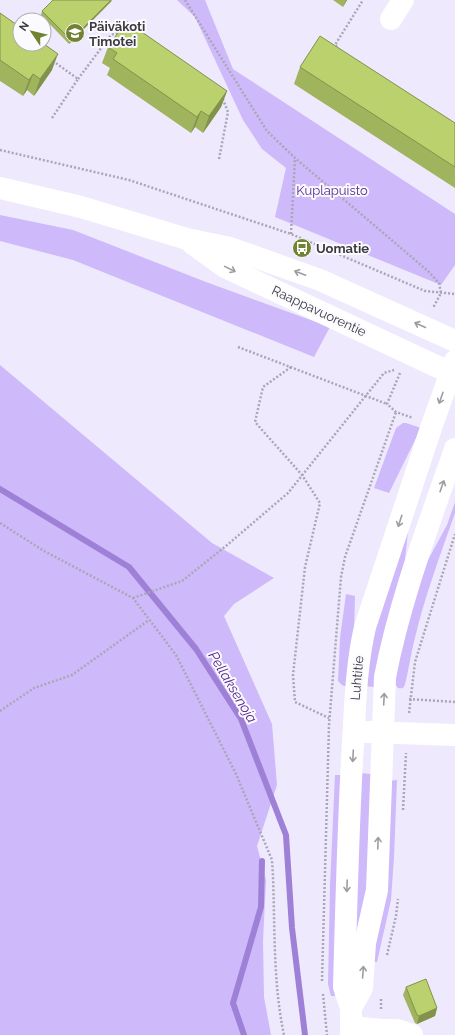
<svg xmlns="http://www.w3.org/2000/svg" width="455" height="1035" viewBox="0 0 455 1035" font-family="Raleway,sans-serif">
  <rect width="100%" height="100%" fill="#efe9fe"/>
  <g fill="#ceb9fa">
    <path d="M177,0H205L233,69L455,214V265L441,285L275,217L286,168L262,149L243,120L195,17Z"/>
    <path d="M0,215L73,230L206,282L330,327L314,357L73,260L0,241Z"/>
    <path d="M0,365L212,543L274,578L234,604L224,616L272,724L277,785L257,846L266,880L263,941L264,997L271,1035H0Z"/>
    <path d="M403,423H406L421,428L389,493L374,488L396,428Z"/>
    <path d="M455,502V513C440,556 424,598 414,642C412,648 406,685 404,687C402,689 400,688 398,688L395,684L405,618L422,571L447,525Z"/>
    <path d="M408,532L404,568L375,687L362,686L370,637Z"/>
    <path d="M346,594L355,596L354,634L347,687L342,685L338,681L340,638Z"/>
    <path d="M361,773L371,774L367,884L357,945L354,909Z"/>
    <path d="M335,775H341L335,996H331L328,984L330,886Z"/>
    <path d="M397,780L394,857L391,900L377,962H372L387,781Z"/>
  </g>
  <g fill="none" stroke-linecap="round" stroke-linejoin="round">
    <g stroke="#9f80d7" stroke-width="6">
      <path d="M0,489L129,567L196,649L241,719L286,835L292,928L305,1035"/>
      <path d="M244,1035L233,1003L261,907L262,861"/>
    </g>
    <g stroke="#aba6b6" stroke-width="2.5" stroke-dasharray="2 2" stroke-linecap="butt">
      <path d="M185,0L267,131L295,158L428,271L439,283L441,293L433,308"/>
      <path d="M337,47L335,45L363,0"/>
      <path d="M78,79L111,35L121,31"/>
      <path d="M52,118L78,79L53,61"/>
      <path d="M0,150L129,180L291,234L425,291L455,294"/>
      <path d="M219,159L228,112L222,97"/>
      <path d="M291,234L295,158"/>
      <path d="M238,347L387,404"/>
      <path d="M291,367L263,387L255,422L302,475L320,503L305,567L293,675L295,702L329,718"/>
      <path d="M400,373L387,404L396,412L413,418"/>
      <path d="M0,523L44,551L133,598L176,655L236,774L272,860L273,876C275,929 273,983 284,1035"/>
      <path d="M133,598L182,581L226,546L288,493L384,373L394,370"/>
      <path d="M409,699L455,702"/>
      <path d="M0,711L34,688L72,675L149,620"/>
      <path d="M409,713L415,662L455,534"/>
      <path d="M403,810L406,753"/>
      <path d="M387,955L396,916L398,899"/>
      <path d="M322,981L329,725L341,577L345,557L396,412"/>
      <path d="M323,994L327,1035"/>
      <path d="M381,1009V998"/>
    </g>
    <g stroke="#fff" stroke-width="22">
      <path d="M391,19L403,0"/>
      <path d="M367,732L455,735"/>
      <path d="M351,1008L362,988L365,943L377,890L385,677C400,599 429,524 455,449"/>
      <path d="M351,1027L381,1030H397L412,1035"/>
      <path d="M351,1035V1008L344,987C346,911 348,835 352,760C355,715 355,671 365,627L432,425L455,361"/>
    </g>
    <g stroke="#fff" stroke-width="22">
      <path d="M0,188L81,207L187,239L230,248L320,280L455,341"/>
      <path d="M193,244L225,267L455,375"/>
    </g>
  </g>
  <g fill="#a0b45e">
    <path d="M333,0H347L343,7Z"/>
    <path d="M112,1L69,44L41,15L42,11Z"/>
    <path d="M0,13L52,70L34,96L27,90L23,96L0,81Z"/>
    <path d="M108,47L227,91L221,107L203,133L195,127L191,133L107,75L110,68L102,63Z"/>
    <path d="M300,67L455,123V188L294,84Z"/>
    <path d="M406,987L437,1008L435,1016L417,1024L415,1023L403,995Z"/>
  </g>
  <g fill="#82924c">
    <path d="M111,0H112L69,44L71,40Z"/>
    <path d="M346,0H347L343,7Z"/>
    <path d="M58,54L52,70L34,96L40,79Z"/>
    <path d="M33,74L27,90L23,96L29,80Z"/>
    <path d="M227,91L221,107L203,133L209,116Z"/>
    <path d="M201,111L195,127L191,133L197,117Z"/>
    <path d="M437,1008L435,1016L417,1024L419,1016Z"/>
  </g>
  <g fill="#bad16d" stroke="#82924c">
    <path d="M53,0H111L71,40L42,11Z"/>
    <path d="M0,13L20,27V44H44L58,54L40,79L33,74L29,80L0,60Z"/>
    <path d="M126,21L227,91L209,116L201,111L197,117L113,59L117,53L108,47Z"/>
    <path d="M320,36L455,123V167L300,67Z"/>
    <path d="M426,979L437,1008L419,1016L417,1015L406,987Z"/>
  </g>
  <defs><path id="oneway-shaft" d="M-6 0H5M1.5-3L5.5 0L1.5 3" fill="none" stroke-width="1.6" stroke-linecap="round" stroke-linejoin="round"/></defs>
  <g stroke="#9e9ca0">
    <use href="#oneway-shaft" transform="translate(230 269) rotate(26)"/>
    <use href="#oneway-shaft" transform="translate(300 273) rotate(-159)"/>
    <use href="#oneway-shaft" transform="translate(420 325) rotate(-156)"/>
    <use href="#oneway-shaft" transform="translate(441 398) rotate(109)"/>
    <use href="#oneway-shaft" transform="translate(442 486) rotate(-71)"/>
    <use href="#oneway-shaft" transform="translate(400 521) rotate(108)"/>
    <use href="#oneway-shaft" transform="translate(384 699) rotate(-87)"/>
    <use href="#oneway-shaft" transform="translate(353 756) rotate(93)"/>
    <use href="#oneway-shaft" transform="translate(378 843) rotate(-88)"/>
    <use href="#oneway-shaft" transform="translate(347 886) rotate(92)"/>
    <use href="#oneway-shaft" transform="translate(363 972) rotate(-86)"/>
  </g>
  <defs>
    <g id="school-disc" transform="scale(1)"><circle r="9.5" fill="#718231" stroke="#fbfafe"/><path d="M0-5L7-2L0 1L-7-2ZM-4 1L0 2.5L4 1V4Q0 6-4 4Z" fill="#fff"/></g>
    <g id="bus-disc" transform="scale(1)"><circle r="9.5" fill="#718231" stroke="#fbfafe"/><path d="M-5-6H5V4H4V6H2V4H-2V6H-4V4H-5ZM-3.5-4V0h7V-4ZM-3.5 1.2v1.5H-2V1.2ZM2 1.2v1.5H3.5V1.2Z" fill="#fff"/></g>
  </defs>
  <g fill-rule="evenodd">
    <use href="#school-disc" x="75" y="33"/>
    <use href="#bus-disc" x="302" y="248"/>
  </g>
  <g text-anchor="middle" dominant-baseline="central" stroke-width="4" stroke-linejoin="round" paint-order="stroke">
    <g font-size="13" font-weight="bold" fill="#3c3941" stroke="#fbfafe" text-anchor="start">
      <text x="89" y="26">Päiväkoti<tspan x="89" dy="15">Timotei</tspan></text>
      <text x="316" y="248">Uomatie</text>
    </g>
    <g font-size="13" fill="#572a90" stroke="#fbfafe">
      <text x="332" y="190">Kuplapuisto</text>
    </g>
    <g font-size="13" fill="#3c3941" stroke="#fbfafe">
      <text transform="translate(319 311) rotate(25)">Raappavuorentie</text>
      <text transform="translate(357 678) rotate(-85)">Luhtitie</text>
    </g>
    <g font-size="14" font-style="italic" fill="#52248a" stroke="#fbfafe">
      <text transform="translate(233 687) rotate(59)">Pellaksenoja</text>
    </g>
  </g>
  <g transform="translate(32 32) rotate(305)"><circle r="19" fill="#fbfafe" stroke="#afadb2"/>
  <path d="M0-3L7 15L0 10L-7 15Z" fill="#718231"/>
  <text y="-6" font-size="11" font-weight="bold" text-anchor="middle" fill="#3c3941">N</text>
  </g>
</svg>
